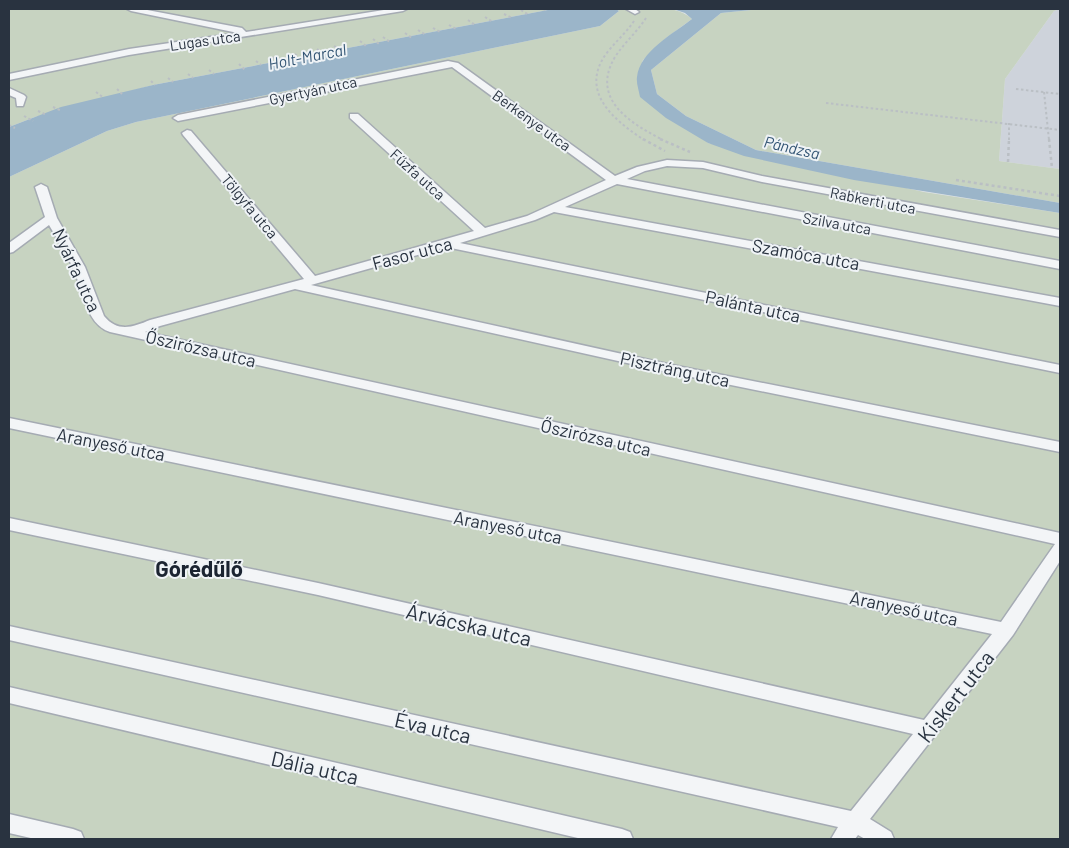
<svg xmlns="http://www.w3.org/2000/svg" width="1069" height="848" viewBox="0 0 1069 848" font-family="Barlow,sans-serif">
  <rect width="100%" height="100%" fill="#e0e4e9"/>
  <path fill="#ced3db" d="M1060,9V169L999,161L1005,79L1054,11Z"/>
  <g fill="#c7d3c1">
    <path d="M9,9H553L153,85L35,117L9,127Z"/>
    <path d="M616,9C640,9 673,2 692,19L666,38L643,60L637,78L708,143L924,192L1060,213V839H9V177L107,131L136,122L600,26L619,11Z"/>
    <path d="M761,9H1060L1054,11L1005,79L999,161L1060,169V203L756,150L686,116L657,94L651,70L721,13Z"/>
  </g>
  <g fill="#9bb5c9">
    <path d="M553,9H616L619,11L600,26L136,122L107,131L9,177V127L61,107L153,85Z"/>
    <path d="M673,9H761L721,13L651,70L657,94L686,116L756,150L1060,203V213L854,180L744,156L708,143L666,118L640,97C639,91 636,83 637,77C640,51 673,34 692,19L685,13Z"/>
  </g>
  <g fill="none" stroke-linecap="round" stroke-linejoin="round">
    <g stroke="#a5abb3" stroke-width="3">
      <g id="street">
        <path d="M127,9H142L242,28L246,32L390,9H407L403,11L129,55L9,80V74L129,49L238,33L131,11Z"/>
        <path d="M626,9H635L639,12L635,14Z"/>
        <path d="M448,61L458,63L615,176L637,167L667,160L703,162L762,176L1060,230V237L762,182L703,168L667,166L645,171L627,179L1060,261V269L617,184L565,207L1060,298V306L554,212L535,220L460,243L1060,365V373L446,247L311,285L672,365L1060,442V452L672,373L295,289L160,326L145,332L1060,533V561L1013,635L870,819L891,832L894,839H865L858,835L855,839H831L838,827L9,640V626L851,811L913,734L318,595L9,530V518L318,583L924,720L992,634L9,428V418L1001,622L1055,544L110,332C85,324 83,288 72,266C66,252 57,239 49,225L13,252L9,253V243L45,217L35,187L41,184L47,187L57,218L85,267L104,316C118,333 133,327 150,320L304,279L183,135L182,133L187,130L191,131L315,276L474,231L350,118V114H358L485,228L527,216L606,180L452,67L178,121L173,118L178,115Z"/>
        <path d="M9,88L24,95L26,97L23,106H17L16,98L9,95Z"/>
        <path d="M9,687L622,829L630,832L633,839H582L9,703Z"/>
        <path d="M9,814L73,829L81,832L84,839H35L9,833Z"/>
      </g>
    </g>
    <g stroke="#babfc4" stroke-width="2" stroke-dasharray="2.5 2.5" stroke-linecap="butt">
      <path d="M543,9L547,11"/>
      <path d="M521,10L529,15"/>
      <path d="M504,14L512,18"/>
      <path d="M485,17L493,22"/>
      <path d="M646,18C637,32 624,43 615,57C590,99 630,123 663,140"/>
      <path d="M468,20L475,25"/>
      <path d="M634,21C626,33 615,42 606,54C579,92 614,120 644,140"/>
      <path d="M449,25L456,29"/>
      <path d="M433,28L440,32"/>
      <path d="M418,30L426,35"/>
      <path d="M405,33L412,38"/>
      <path d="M383,37L390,42"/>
      <path d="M373,39L379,44"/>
      <path d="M360,41L366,46"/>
      <path d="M334,46L341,50"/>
      <path d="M317,49L323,54"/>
      <path d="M295,54L299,58"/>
      <path d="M273,57L279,62"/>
      <path d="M256,61L261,65"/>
      <path d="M239,64L245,70"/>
      <path d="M209,70L214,74"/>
      <path d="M188,74L193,78"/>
      <path d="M168,78L173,82"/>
      <path d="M151,81L155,85"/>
      <path d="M117,89L122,94"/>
      <path d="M1016,89L1060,94"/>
      <path d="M96,92L104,98"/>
      <path d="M1044,92L1049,140"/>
      <path d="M826,103L1060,130"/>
      <path d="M53,107L62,111"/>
      <path d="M38,111L47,115"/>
      <path d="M24,116L33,121"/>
      <path d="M9,125L15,128"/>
      <path d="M1009,140V123"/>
    </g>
    <g stroke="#babfc4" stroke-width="2.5" stroke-dasharray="3 3" stroke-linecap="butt">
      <path d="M643,139L665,151"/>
      <path d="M660,139L690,152"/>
      <path d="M1049,139L1052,168"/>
      <path d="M1008,162L1009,139"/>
      <path d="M956,180L1060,196"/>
    </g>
    <use href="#street" fill="#f3f5f7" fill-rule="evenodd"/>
  </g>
  <g text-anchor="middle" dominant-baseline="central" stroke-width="4" stroke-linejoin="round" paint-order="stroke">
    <g font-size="15" fill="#293340" stroke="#eff3f6">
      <text transform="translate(205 40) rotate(-8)">Lugas utca</text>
      <text transform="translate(313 90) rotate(-12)">Gyertyán utca</text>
      <text transform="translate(532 120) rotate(36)">Berkenye utca</text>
      <text transform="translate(418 174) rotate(42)">Fűzfa utca</text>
      <text transform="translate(873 200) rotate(11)">Rabkerti utca</text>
      <text transform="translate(250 206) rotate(50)">Tölgyfa utca</text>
      <text transform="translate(837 223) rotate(10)">Szilva utca</text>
    </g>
    <g font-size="16" font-style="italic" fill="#335574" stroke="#eff3f6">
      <text transform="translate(307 56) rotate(-11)">Holt-Marcal</text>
      <text transform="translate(792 147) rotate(13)">Pándzsa</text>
    </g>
    <g font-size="18" fill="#293340" stroke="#eff3f6">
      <text transform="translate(412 253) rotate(-15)">Fasor utca</text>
      <text transform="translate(806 254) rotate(10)">Szamóca utca</text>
      <text transform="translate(77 270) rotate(65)">Nyárfa utca</text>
      <text transform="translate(753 306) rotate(12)">Palánta utca</text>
      <text transform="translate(201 348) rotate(13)">Őszirózsa utca</text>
      <text transform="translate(675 369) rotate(12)">Pisztráng utca</text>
      <text transform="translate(596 437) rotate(13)">Őszirózsa utca</text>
      <text transform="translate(111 444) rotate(11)">Aranyeső utca</text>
      <text transform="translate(508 527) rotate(11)">Aranyeső utca</text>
      <text transform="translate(904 608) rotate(12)">Aranyeső utca</text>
    </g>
    <g font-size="21" fill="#293340" stroke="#eff3f6">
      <text transform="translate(469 624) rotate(13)">Árvácska utca</text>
      <text transform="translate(955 696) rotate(-52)">Kiskert utca</text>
      <text transform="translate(433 727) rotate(13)">Éva utca</text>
      <text transform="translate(315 767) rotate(13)">Dália utca</text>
    </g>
    <g font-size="22" font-weight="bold" fill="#1b2431" stroke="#eff3f6">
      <text x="199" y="568">Górédűlő</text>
    </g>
  </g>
  <rect width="1069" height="848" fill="none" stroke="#293340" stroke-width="20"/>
</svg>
